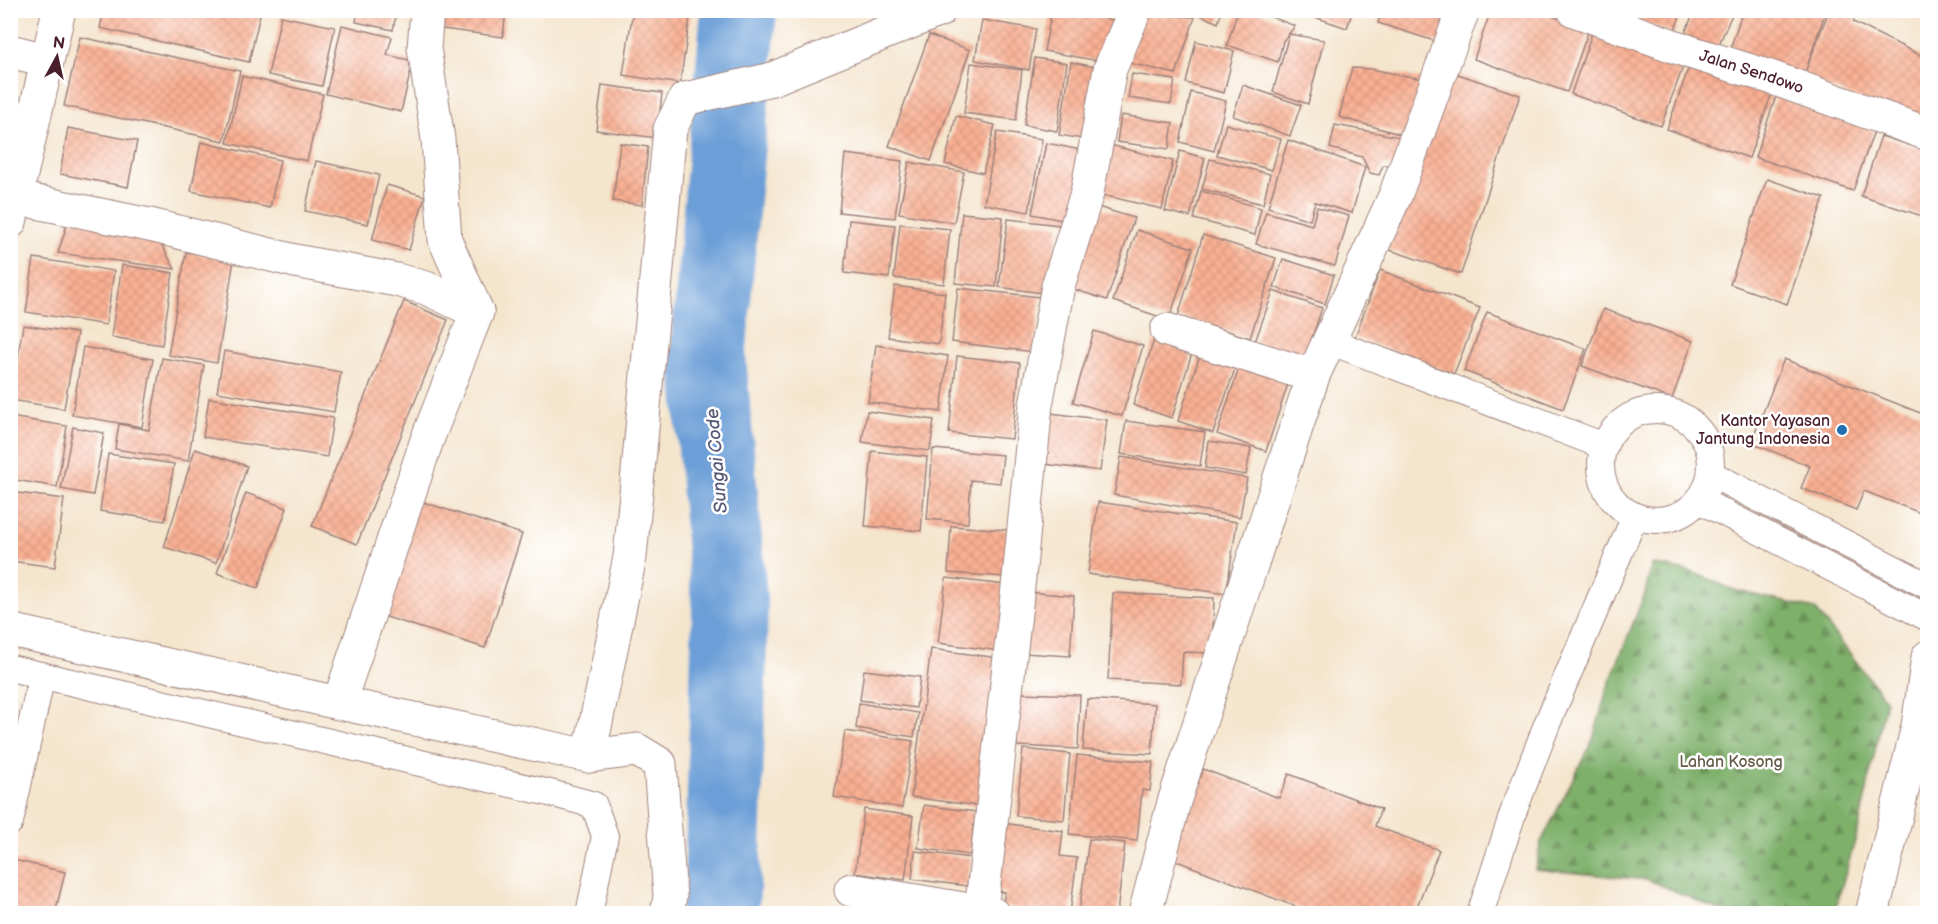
<svg xmlns="http://www.w3.org/2000/svg" width="1938" height="924" viewBox="0 0 1938 924" font-family="'Balsamiq Sans',sans-serif">
  <defs>
    <pattern id="forest-firs" width="22" height="20" patternUnits="userSpaceOnUse" patternTransform="scale(1.5)"><rect width="22" height="20" fill="#7eb06a"/><path d="M5 1l3.5 6h-7zM16 11l3.5 6h-7z" fill="#698f57"/></pattern>
    <pattern id="building-cross-hatch" width="8" height="8" patternUnits="userSpaceOnUse" patternTransform="scale(1.5)"><rect width="8" height="8" fill="#f9b093"/><path d="M0 0l8 8M0 8l8-8" fill="none" stroke="#d7977f"/></pattern>
  </defs>
  <rect width="100%" height="100%" fill="#fff"/>
  <filter id="ink" filterUnits="userSpaceOnUse"><feTurbulence type="fractalNoise" baseFrequency=".0167" numOctaves="2"/><feDisplacementMap in="SourceGraphic" scale="12" xChannelSelector="R" yChannelSelector="G"/><feConvolveMatrix kernelMatrix="1 2 1 2 8 2 1 2 1" color-interpolation-filters="sRGB"/></filter>
  <filter id="wash" filterUnits="userSpaceOnUse"><feTurbulence type="fractalNoise" baseFrequency=".008" numOctaves="4" result="noise"/><feDisplacementMap in="SourceGraphic" scale="24" xChannelSelector="R" yChannelSelector="G"/><feGaussianBlur stdDeviation="1.35" result="paint"/><feColorMatrix in="noise" values="0 0 0 0 0 0 0 0 0 0 0 0 0 0 0 0 0 1.4 0 .05"/><feComposite in="paint" operator="in"/></filter>
  <g filter="url(#wash)">
    <rect width="100%" height="100%" fill="#f4e5cd"/>
    <path fill="url(#forest-firs)" stroke="#64684a" stroke-width="1.5" d="M1652,564L1692,572L1734,590L1815,609L1886,700L1859,827L1834,913H1725L1649,880L1535,869L1541,842L1593,739L1607,689L1645,593Z"/>
    <g fill="none" stroke-linecap="round" stroke-linejoin="round">
      <path stroke="#6c9fd7" stroke-width="76" d="M718,914L722,894L730,610L708,357L739,10"/>
    </g>
    <g id="blocks">
      <g fill="url(#building-cross-hatch)">
        <path d="M104,10H261L249,62L100,28Z"/>
        <path d="M358,10H397L393,30L356,22Z"/>
        <path d="M437,10H506L503,37L435,28Z"/>
        <path d="M633,10H691L680,84L623,75Z"/>
        <path d="M1052,10H1065L1112,20L1104,62L1044,51Z"/>
        <path d="M1189,10H1222L1218,23Z"/>
        <path d="M1238,10H1253L1295,26L1283,41L1278,62L1227,45Z"/>
        <path d="M1294,10H1353L1347,28Z"/>
        <path d="M1382,10H1456L1444,44L1378,23Z"/>
        <path d="M1491,10H1535L1589,29L1567,92L1474,59Z"/>
        <path d="M1631,10H1682L1674,33L1629,17Z"/>
        <path d="M1695,10H1734L1716,51L1683,37Z"/>
        <path d="M1743,10H1826L1806,70L1829,10H1859L1853,22L1928,59V126L1730,49Z"/>
        <path d="M1142,14L1195,17L1176,74L1129,63Z"/>
        <path d="M281,16L335,27L322,86L268,75Z"/>
        <path d="M982,20L1036,29L1029,70L975,60Z"/>
        <path d="M342,25L392,37L387,55L413,61L401,112L326,94Z"/>
        <path d="M1593,30L1685,62L1661,126L1571,94Z"/>
        <path d="M1289,34L1324,40L1308,104L1273,92Z"/>
        <path d="M929,35L970,50L931,161L889,146Z"/>
        <path d="M80,37L240,71L224,141L64,106Z"/>
        <path d="M1196,41L1234,51L1224,93L1186,83Z"/>
        <path d="M1035,58L1067,63L1057,131L1024,125Z"/>
        <path d="M1691,61L1773,90L1749,158L1667,129Z"/>
        <path d="M1071,62L1106,69L1094,141L1059,135Z"/>
        <path d="M971,63L1022,70L1016,120L964,113Z"/>
        <path d="M1352,68L1371,69L1422,79L1410,137L1339,117Z"/>
        <path d="M1446,70L1520,95L1461,274L1387,249Z"/>
        <path d="M1132,74L1175,80L1171,104L1128,98Z"/>
        <path d="M242,76L323,94L307,161L227,143Z"/>
        <path d="M602,85L662,93L657,138L596,130Z"/>
        <path d="M1243,85L1301,105L1290,136L1233,116Z"/>
        <path d="M1191,92L1226,101L1214,151L1180,142Z"/>
        <path d="M1776,97L1874,131L1853,191L1755,157Z"/>
        <path d="M1121,115L1173,123L1169,149L1117,142Z"/>
        <path d="M956,116L995,125L983,173L945,164Z"/>
        <path d="M1226,124L1281,139L1272,170L1217,155Z"/>
        <path d="M1335,125L1405,138L1400,165H1383L1379,175L1370,173L1362,157L1330,148Z"/>
        <path d="M68,128L137,141L128,187L60,174Z"/>
        <path d="M997,132L1042,139L1029,212L984,204Z"/>
        <path d="M1881,136L1928,151V218L1861,196Z"/>
        <path d="M1288,140L1365,167L1352,213L1315,202L1310,220L1268,207Z"/>
        <path d="M201,142L280,160L270,208L191,191Z"/>
        <path d="M620,143L648,147L642,205L613,201Z"/>
        <path d="M1046,143L1086,151L1072,222L1032,214Z"/>
        <path d="M1110,145L1173,161L1162,209L1098,194Z"/>
        <path d="M1180,151L1205,158L1190,217L1165,211Z"/>
        <path d="M845,154L902,161L895,218L839,212Z"/>
        <path d="M1210,159L1270,174L1263,204L1202,189Z"/>
        <path d="M316,161L379,175L368,224L305,211Z"/>
        <path d="M909,162L964,172L954,223L899,213Z"/>
        <path d="M1767,179L1824,198L1787,304L1730,284Z"/>
        <path d="M387,185L425,196L409,250L372,240Z"/>
        <path d="M1201,191L1261,208L1255,235L1194,219Z"/>
        <path d="M1091,205L1134,218L1107,300L1064,286Z"/>
        <path d="M1317,207L1349,216L1335,266L1256,244L1266,212L1312,225Z"/>
        <path d="M962,213L1003,217L996,287L955,283Z"/>
        <path d="M70,215L159,240L175,269L58,253Z"/>
        <path d="M1008,219L1059,225L1049,294L999,287Z"/>
        <path d="M849,220L895,225L889,278L844,273Z"/>
        <path d="M900,224L950,229L944,284L894,278Z"/>
        <path d="M1137,230L1193,248L1169,320L1113,301Z"/>
        <path d="M1203,235L1276,258L1250,338L1178,316Z"/>
        <path d="M186,252L234,260L217,363L168,355Z"/>
        <path d="M34,258L114,271L106,325L26,312Z"/>
        <path d="M1283,259L1334,275L1325,304L1274,287Z"/>
        <path d="M122,265L173,273L162,345L111,337Z"/>
        <path d="M1380,270L1480,308L1454,374L1355,337Z"/>
        <path d="M895,286L945,293L939,344L888,337Z"/>
        <path d="M958,288L1040,297L1034,352L952,342Z"/>
        <path d="M1273,291L1322,308L1305,358L1255,342Z"/>
        <path d="M404,301L448,320L357,544L312,526Z"/>
        <path d="M1603,309L1693,341L1672,399L1582,366Z"/>
        <path d="M1487,312L1586,349L1563,409L1464,371Z"/>
        <path d="M23,325L77,333L64,409L11,400Z"/>
        <path d="M1094,331L1143,346L1122,416L1073,402Z"/>
        <path d="M1154,340L1192,353L1172,418L1133,405Z"/>
        <path d="M876,345L948,356L941,412L868,402Z"/>
        <path d="M83,347L153,359L142,427L72,415Z"/>
        <path d="M224,351L341,372L334,412L217,392Z"/>
        <path d="M1201,352L1237,363L1213,433L1178,421Z"/>
        <path d="M957,356L1020,363L1012,439L949,433Z"/>
        <path d="M162,358L204,365L188,461L115,449L119,424L149,430Z"/>
        <path d="M1784,359L1928,416V516L1864,491L1856,510L1801,488L1810,466L1751,443Z"/>
        <path d="M1240,365L1289,381L1266,451L1217,434Z"/>
        <path d="M209,398L333,418L327,457L203,437Z"/>
        <path d="M867,411L934,420L930,451L862,442Z"/>
        <path d="M1042,412L1107,420L1100,471L1036,463Z"/>
        <path d="M10,417L67,426L57,487L10,479Z"/>
        <path d="M1126,421L1205,432L1200,466L1121,454Z"/>
        <path d="M73,427L104,433L93,495L61,489Z"/>
        <path d="M1209,441L1251,448L1246,475L1205,468Z"/>
        <path d="M195,449L247,466L216,563L164,547Z"/>
        <path d="M933,449L1003,455L1000,483L971,480L968,523L927,519Z"/>
        <path d="M872,451L927,457L921,531L865,526Z"/>
        <path d="M108,454L174,464L165,521L100,511Z"/>
        <path d="M1121,457L1247,478L1240,517L1114,495Z"/>
        <path d="M10,492L64,499L55,567L10,561Z"/>
        <path d="M246,493L287,508L258,588L217,573Z"/>
        <path d="M417,500L522,534L485,648L380,615Z"/>
        <path d="M1098,502L1237,522L1226,594L1088,574Z"/>
        <path d="M951,526L1022,531L1019,578L948,573Z"/>
        <path d="M946,578L1015,586L1008,652L938,643Z"/>
        <path d="M1028,592L1074,596L1070,656L1024,653Z"/>
        <path d="M1113,593L1214,598L1212,653L1183,652L1181,684L1108,680Z"/>
        <path d="M931,649L1006,659L986,807L911,797Z"/>
        <path d="M864,670L920,677L916,708L860,700Z"/>
        <path d="M1020,693L1080,695L1078,749L1017,746Z"/>
        <path d="M1087,699L1155,704L1152,754L1083,750Z"/>
        <path d="M859,703L918,713L914,737L856,728Z"/>
        <path d="M845,731L913,741L902,808L834,797Z"/>
        <path d="M1023,749L1070,754L1064,820L1016,816Z"/>
        <path d="M1077,755L1153,762L1150,791L1142,790L1137,841L1069,834Z"/>
        <path d="M1203,769L1279,798L1289,774L1381,809L1375,826L1439,850L1414,914H1315L1169,858Z"/>
        <path d="M924,805L976,812L970,855L918,848Z"/>
        <path d="M864,809L913,816L905,880L855,873Z"/>
        <path d="M1001,823L1063,831L1060,856L1077,858L1070,914L1002,907L1005,892L993,891Z"/>
        <path d="M1089,839L1125,843L1117,914L1079,913Z"/>
        <path d="M915,851L971,858L967,886L912,879Z"/>
        <path d="M10,859L65,872L55,914H10Z"/>
      </g>
    </g>
  </g>
  <g filter="url(#ink)">
    <use href="#blocks" fill-opacity="0" stroke="#9f827c" stroke-width="1.5"/>
    <g fill="none" stroke-linecap="round" stroke-linejoin="round">
      <g stroke="#9f827c" stroke-width="28">
        <g id="service">
          <path d="M1329,341L1604,446"/>
          <circle cx="1656" cy="465" r="55"/>
          <path d="M1711,474L1928,586"/>
          <path d="M1699,500L1928,618"/>
          <path d="M10,668L554,794L594,805L605,836L589,914"/>
          <path d="M10,822L42,675"/>
          <path d="M1480,914L1514,810L1547,724L1635,516"/>
        </g>
      </g>
      <g stroke="#9f827c" stroke-width="35">
        <g id="minor">
          <path id="s1" d="M1574,10L1690,52L1770,77L1928,134"/>
          <path d="M10,51L46,60"/>
          <path d="M17,198L154,226L295,261L397,280L426,288L477,312"/>
          <path d="M1167,330L1313,376"/>
          <path d="M10,630L325,700L589,756L637,750L660,764L670,896L667,914"/>
          <path d="M339,703L427,440L477,312L445,240L438,139L424,48L427,10"/>
          <path d="M589,756L630,557L670,129L685,99L772,79L940,10"/>
          <path d="M851,890L993,914"/>
          <path d="M981,911L1019,578L1036,405L1058,286L1087,193L1110,69L1135,10"/>
          <path d="M1145,914L1174,802L1313,376L1395,196L1463,10"/>
          <path d="M1872,914L1918,726L1928,657"/>
        </g>
      </g>
      <g stroke="#9f827c" stroke-width="35">
        <path id="primary" d="M10,222L59,10"/>
      </g>
      <use href="#service" stroke="#fff" stroke-width="26"/>
      <use href="#minor" stroke="#fff" stroke-width="33"/>
      <use href="#primary" stroke="#fff" stroke-width="33"/>
    </g>
  </g>
  <circle fill="#1f6fb2" stroke="#fff" stroke-width="2" cx="1842" cy="430" r="6"/>
  <g text-anchor="middle" dominant-baseline="central" stroke-width="5" stroke-linejoin="round" paint-order="stroke">
    <g font-size="16" fill="#4a1f2b" stroke="#fff">
      <text stroke="none"><textPath href="#s1" startOffset="188">Jalan Sendowo</textPath></text>
    </g>
    <g font-size="16" fill="#4a1f2b" stroke="#fff" text-anchor="end">
      <text x="1830" y="421">Kantor Yayasan<tspan x="1830" dy="18">Jantung Indonesia</tspan></text>
    </g>
    <g font-size="16" fill="#675c47" stroke="#fff">
      <text x="1731" y="762">Lahan Kosong</text>
    </g>
    <g font-size="18" font-style="italic" fill="#595978" stroke="#fff">
      <text transform="translate(717 461) rotate(-95)">Sungai Code</text>
    </g>
  </g>
  <rect width="1938" height="924" fill="none" stroke="#fff" stroke-width="36"/>
  <g transform="translate(57 57) rotate(8)" stroke="#ffffff" stroke-width="4.5" paint-order="stroke">
  <path d="M0-4.5L10 22L0 15L-10 22Z" fill="#4a1f2b"/>
  <text y="-9" font-size="16" font-weight="bold" text-anchor="middle" fill="#4a1f2b">N</text>
  </g>
</svg>
